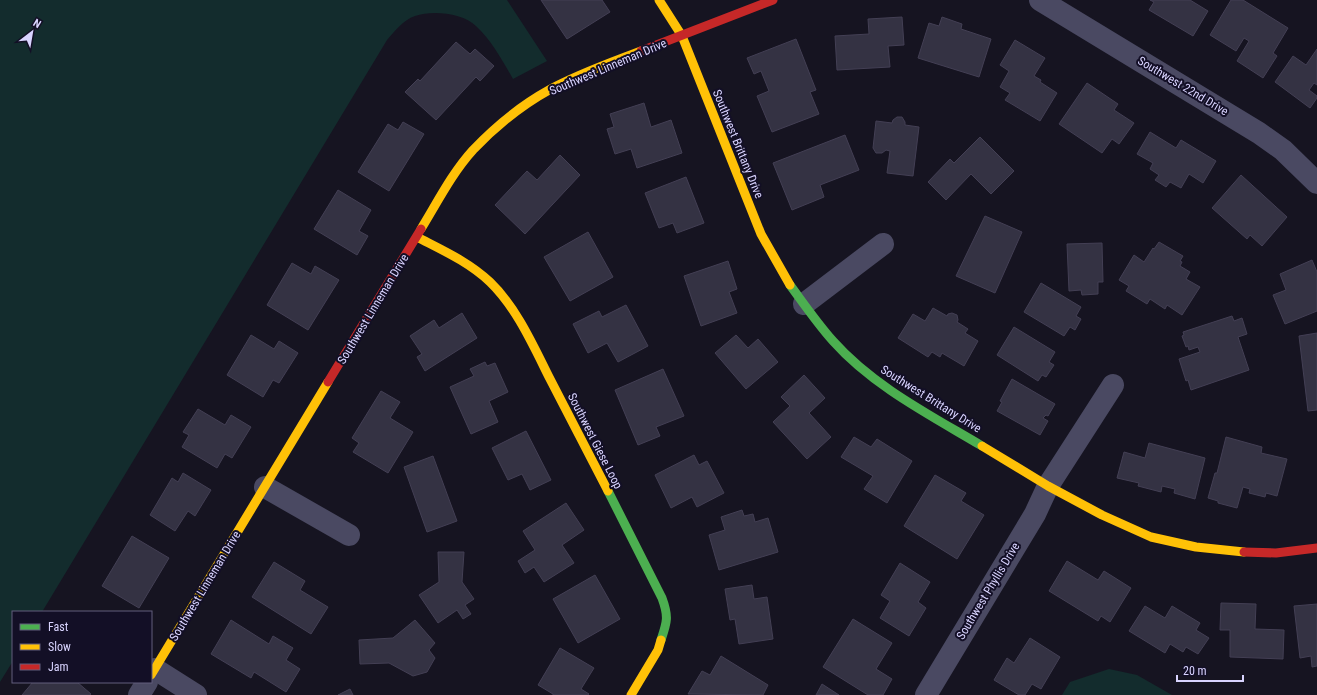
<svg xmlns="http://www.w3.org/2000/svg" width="1317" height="695" viewBox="0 0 1317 695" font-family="'Roboto Condensed',sans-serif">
  <rect width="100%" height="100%" fill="#161421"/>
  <g fill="#132c2d">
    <path d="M0,0H507L547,61L513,79C502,60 492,41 476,26C463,13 432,10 415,16C403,20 395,31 387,40L42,612H13V661L0,682Z"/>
    <path d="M1109,669L1137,675L1172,695H1062L1070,682Z"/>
  </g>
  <g fill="#343243" stroke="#433f54">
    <path d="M541,0H602L610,12L567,39Z"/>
    <path d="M1150,0H1190L1208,11L1193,36L1149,10L1154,2Z"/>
    <path d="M1231,0H1243L1288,28L1273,53L1277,56L1263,78L1237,61L1249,41L1244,38L1236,51L1210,35Z"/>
    <path d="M902,17L904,45L888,46L890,67L837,70L835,36L869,34L868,19Z"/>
    <path d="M942,17L962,24L961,29L991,39L979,77L918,58L929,23L939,26Z"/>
    <path d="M796,39L816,90L810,92L819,114L772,132L757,96L769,91L761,71L754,74L747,58Z"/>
    <path d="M1015,40L1045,58L1034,76L1041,80L1040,82L1057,93L1040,121L1005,100L1010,93L1000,87L1009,71L1000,65Z"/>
    <path d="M456,42L470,54L475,49L494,66L480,81L476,77L436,120L405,92L418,79L420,81Z"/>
    <path d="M1317,49V85L1314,83L1309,90L1317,96V98L1310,108L1275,82L1293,56L1306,65Z"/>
    <path d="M1087,83L1118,104L1114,110L1134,123L1119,144L1112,139L1102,153L1059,124Z"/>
    <path d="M644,103L651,127L671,120L682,153L637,168L631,149L615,154L607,129L614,127L610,114Z"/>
    <path d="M897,117H902L905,122V125L919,127L913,176L887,173L890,151L886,150L882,153H876L873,148L876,121L892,123L893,120Z"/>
    <path d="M403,122L424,134L389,191L358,172L388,124L398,130Z"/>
    <path d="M1150,132L1176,148L1181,140L1216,161L1203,183L1189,174L1181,188L1170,182L1166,187L1155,180L1159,175L1150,169L1153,163L1137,154Z"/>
    <path d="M845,135L859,170L820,185L824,197L792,210L773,163Z"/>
    <path d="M980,137L1014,171L991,194L971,174L946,200L928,182L950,159L954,163Z"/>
    <path d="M560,155L580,175L525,234L495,205L527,171L537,180Z"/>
    <path d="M1241,175L1287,217L1262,246L1250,235L1247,239L1212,208Z"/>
    <path d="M686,177L704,223L677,233L673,223L659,228L645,193Z"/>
    <path d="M338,190L371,210L359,231L368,236L357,255L314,229Z"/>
    <path d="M985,216L1022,232L995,293L956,276Z"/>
    <path d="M588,232L613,277L570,301L544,257Z"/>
    <path d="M1159,242L1183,256L1180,261L1182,262L1180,266L1190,272L1186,279L1200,287L1182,315L1167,305L1165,309L1150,299L1147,304L1126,291L1129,286L1119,280L1134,255L1144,262L1153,248L1154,249Z"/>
    <path d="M1102,243L1103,282H1098V294L1082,295L1081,290L1069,291L1067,244Z"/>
    <path d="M1312,260L1317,272V311L1285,324L1273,295L1286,290L1280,274Z"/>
    <path d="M728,261L737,289L729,292L737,313L701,326L684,276Z"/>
    <path d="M292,263L311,274L315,266L339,280L308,330L267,305Z"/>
    <path d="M1041,283L1081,307L1076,316L1081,319L1075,330L1070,327L1064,336L1024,312Z"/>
    <path d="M626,305L648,346L618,362L607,343L588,353L573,324L599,311L602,317Z"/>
    <path d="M933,308L947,316L948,314L952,313L957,315L958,320L957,322L968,329L965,333L978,341L964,366L942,353L940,357L932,352L928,357L898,338L913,314L925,321Z"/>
    <path d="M462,313L477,338L425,371L417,357L422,354L410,336L434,320L439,328Z"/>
    <path d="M1232,316L1234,321L1242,318L1247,334L1238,337L1249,370L1191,390L1188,380L1186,381L1179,359L1200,352L1198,347L1189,350L1188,346L1186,347L1182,336L1184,335L1183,332Z"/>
    <path d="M1014,327L1055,352L1049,362L1054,365L1046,377L1042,375L1038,381L997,355Z"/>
    <path d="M1317,333V410L1308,411L1299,336Z"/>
    <path d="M251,335L274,349L279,341L298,353L279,383L273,380L263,397L227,375Z"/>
    <path d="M736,335L748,348L758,339L778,362L746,389L715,353Z"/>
    <path d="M485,362L487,366L495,363L508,392L489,401L498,422L471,434L450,387L474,376L470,369Z"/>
    <path d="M663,369L684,416L656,427L660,436L638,445L615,390Z"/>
    <path d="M804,375L825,398L809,413L831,437L807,459L773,422L790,406L781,397Z"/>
    <path d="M1012,379L1055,404L1048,416L1046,415L1043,418L1048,421L1040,435L997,411L1002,402L1000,401Z"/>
    <path d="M381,391L400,402L390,418L413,432L388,473L353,452L359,443L352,438Z"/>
    <path d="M198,409L225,425L231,415L251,427L232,458L225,454L217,468L182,447L189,435L183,432Z"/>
    <path d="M526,431L551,480L530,490L522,474L508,480L492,448Z"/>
    <path d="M854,437L871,447L877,439L912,461L887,503L864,489L873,476L841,457Z"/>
    <path d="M1226,437L1262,447L1261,453L1287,459L1277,496L1266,493L1265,497L1249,493L1250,489L1243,487L1237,508L1218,503V501L1208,498L1215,473H1217Z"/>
    <path d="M1149,443L1205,458L1195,499L1174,493L1175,489L1162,486L1161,492L1138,486L1139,483L1117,478L1124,452L1145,458Z"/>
    <path d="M694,455L699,465L707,461L724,493L697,507L692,497L671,508L655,475Z"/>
    <path d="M433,456L457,521L427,532L404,467Z"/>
    <path d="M183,473L211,490L195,516L188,511L175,531L150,515L172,478L178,482Z"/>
    <path d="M935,475L966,493L961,501L984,515L957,559L904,526Z"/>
    <path d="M566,503L584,530L562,545L574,563L544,582L534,567L525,573L518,561L535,550L523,531Z"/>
    <path d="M742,510L744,516L753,514L755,522L768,518L778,552L719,570L709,535L725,530L721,517Z"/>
    <path d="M132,536L169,558L139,608L102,586Z"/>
    <path d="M438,552H464L462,582L474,599L465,605L471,614L463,619L457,610L438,623L419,595L439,582Z"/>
    <path d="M1067,561L1098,580L1104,571L1131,588L1110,622L1101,616L1098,621L1049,591Z"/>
    <path d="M274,562L305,581L300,590L328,607L311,634L252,597Z"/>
    <path d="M900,563L930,582L918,602L926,608L909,636L880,618L890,601L881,595Z"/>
    <path d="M595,575L620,619L578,643L553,599Z"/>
    <path d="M752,585L754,599L767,597L773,639L739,644L735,619L730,620L725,589Z"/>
    <path d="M1221,603L1256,604L1255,629L1284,630L1283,659L1230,657V630H1220Z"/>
    <path d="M1317,604V666L1312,667L1311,656L1300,658L1294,606Z"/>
    <path d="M1145,606L1165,618L1172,606L1200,623L1196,630L1209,638L1198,654L1186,647L1183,652L1170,644L1165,653L1129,631Z"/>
    <path d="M853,619L892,643L876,669L892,679L883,695H868L823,667Z"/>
    <path d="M231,620L269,644L273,636L293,648L286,660L300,669L286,692L254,672L251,678L211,654Z"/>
    <path d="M415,620L435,643L429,650L435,658L427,672L413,676L389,663L360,664L359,640L393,638Z"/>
    <path d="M1030,638L1060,657L1041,689L1032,684L1025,695H1019L994,680L1007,658L1014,663Z"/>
    <path d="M560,648L594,668L581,689L589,694L588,695H553V694L538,685Z"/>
    <path d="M721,656L768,685L763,695L688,694L702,671L710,675Z"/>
    <path d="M33,682H77L91,694L90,695H22Z"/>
    <path d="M822,684L839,695H816Z"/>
    <path d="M350,689L353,695H338Z"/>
  </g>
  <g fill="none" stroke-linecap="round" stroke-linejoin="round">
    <g stroke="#4a4962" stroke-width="22">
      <path d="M1040,0L1259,133L1283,150L1317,183"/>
      <path d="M804,304L883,244"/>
      <path d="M265,487L349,535"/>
      <path d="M155,669L196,695"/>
      <path d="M139,695L147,682"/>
      <path d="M926,695L1035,514L1048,486L1113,385"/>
    </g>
    <g stroke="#4caf50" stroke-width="9">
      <path d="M790,285C804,304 817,323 833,341C873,386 930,415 982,446"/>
      <path d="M608,491L662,598C669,617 667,622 661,640"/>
    </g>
    <g stroke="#ffc107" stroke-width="9">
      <path d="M659,0L682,36L761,234L790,285"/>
      <path d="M421,229C437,203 452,173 473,150C495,127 520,106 549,90C578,74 610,63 641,51"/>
      <path d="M417,237C442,250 469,262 490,282C516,307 533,345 549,377C569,415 588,453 608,491"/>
      <path d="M982,446L1048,486L1102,515L1151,537L1196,547L1244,552"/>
      <path d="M151,675L328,382"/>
      <path d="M631,695L658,650L661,640"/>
    </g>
    <g stroke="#c62828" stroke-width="9">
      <path d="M641,51L773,0"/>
      <path d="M328,382L421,229"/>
      <path d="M1244,552L1276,553L1317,548"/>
    </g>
  </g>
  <g text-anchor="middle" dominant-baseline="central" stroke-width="4" stroke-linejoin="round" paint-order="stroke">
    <g font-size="12" fill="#d9d4ff" stroke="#130f26">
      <text transform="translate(608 67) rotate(-23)">Southwest Linneman Drive</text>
      <text transform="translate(1183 86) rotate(31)">Southwest 22nd Drive</text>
      <text transform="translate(738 144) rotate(68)">Southwest Brittany Drive</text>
      <text transform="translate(373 309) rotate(-59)">Southwest Linneman Drive</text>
      <text transform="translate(931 399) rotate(32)">Southwest Brittany Drive</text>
      <text transform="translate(595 441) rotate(63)">Southwest Giese Loop</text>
      <text transform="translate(205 586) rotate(-59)">Southwest Linneman Drive</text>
      <text transform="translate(988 591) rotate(-59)">Southwest Phyllis Drive</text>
    </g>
  </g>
  <rect x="12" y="611" width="140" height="72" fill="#130f26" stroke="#625e7d"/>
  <rect x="20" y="624" width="20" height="6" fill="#4caf50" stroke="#625e7d"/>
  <text x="48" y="631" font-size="12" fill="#d9d4ff">Fast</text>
  <rect x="20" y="644" width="20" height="6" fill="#ffc107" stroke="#625e7d"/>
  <text x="48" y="651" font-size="12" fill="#d9d4ff">Slow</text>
  <rect x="20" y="664" width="20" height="6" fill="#c62828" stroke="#625e7d"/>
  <text x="48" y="671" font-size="12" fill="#d9d4ff">Jam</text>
  <g transform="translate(32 32) rotate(31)" stroke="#130f26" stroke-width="3" paint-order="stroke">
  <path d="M0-3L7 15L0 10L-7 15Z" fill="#d9d4ff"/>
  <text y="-6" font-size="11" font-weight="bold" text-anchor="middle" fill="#d9d4ff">N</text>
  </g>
  <path d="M1177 675v6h66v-6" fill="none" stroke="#d9d4ff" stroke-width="2"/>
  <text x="1183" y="675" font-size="12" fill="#d9d4ff" stroke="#130f26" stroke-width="3" paint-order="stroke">20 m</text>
</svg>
